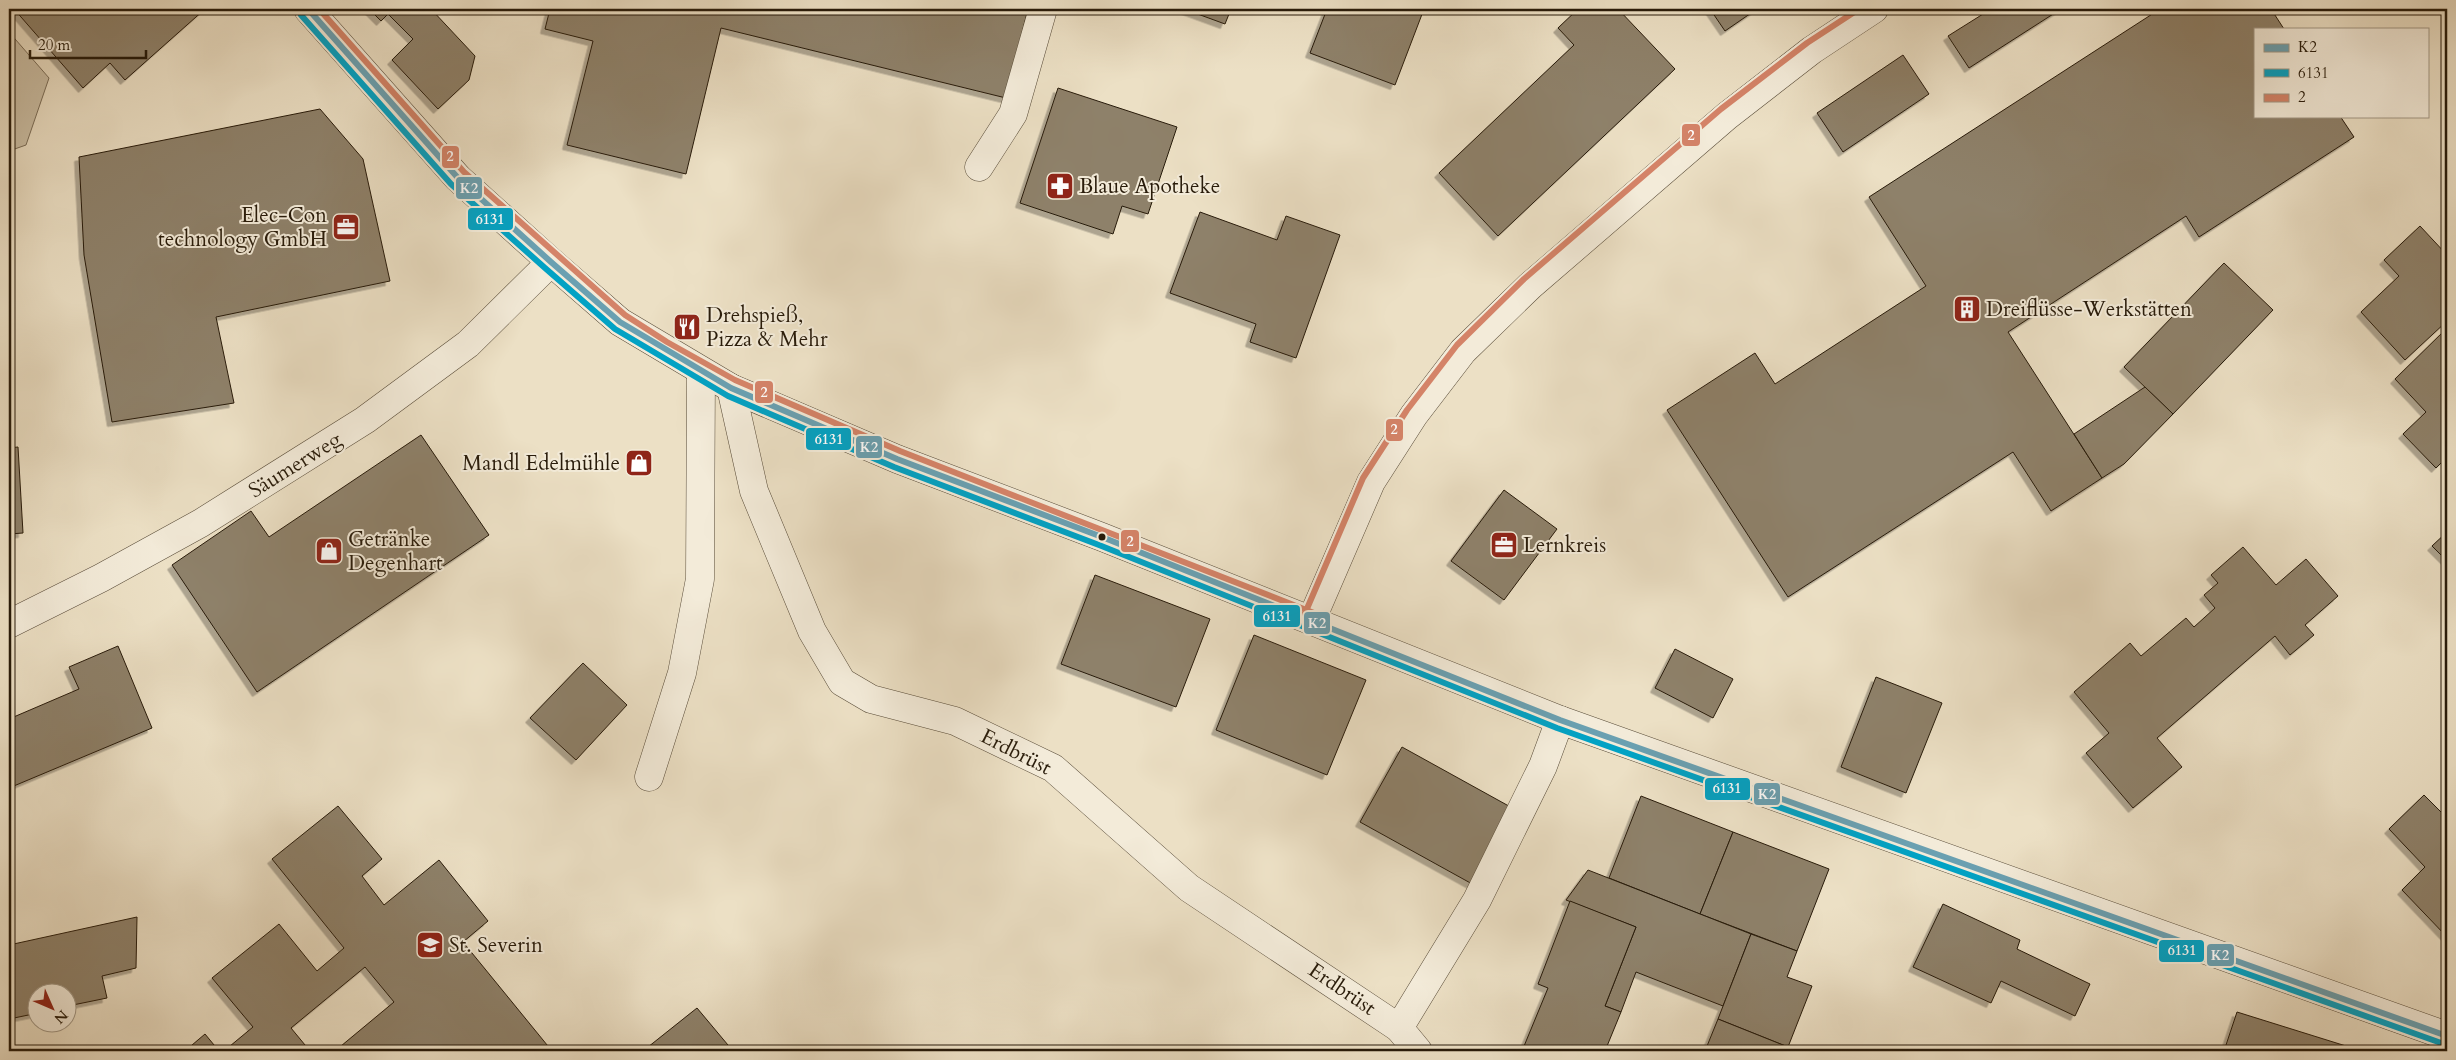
<svg xmlns="http://www.w3.org/2000/svg" width="2456" height="1060" viewBox="0 0 2456 1060" font-family="Cardo,serif">
  <defs>
    <filter id="shadow"><feDropShadow dx="-4.5" dy="4.5" stdDeviation="0" flood-color="#0004"/></filter>
  </defs>
  <rect width="100%" height="100%" fill="#ece0c5"/>
  <filter id="stains"><feTurbulence type="fractalNoise" baseFrequency=".004" numOctaves="4"/><feColorMatrix values="0 0 0 0 .2 0 0 0 0 .09 0 0 0 0 .02 0 0 0 .5 -.17"/></filter>
  <radialGradient id="worn" r=".72"><stop offset=".6" stop-color="#630" stop-opacity="0"/><stop offset="1" stop-color="#630" stop-opacity=".3"/></radialGradient>
  <path fill="#cbbfa5" stroke="#7a6d58" d="M9,32L49,78L26,145L9,151Z"/>
  <g fill="#8e816b" stroke="#281b0a" filter="url(#shadow)">
    <path d="M14,9H104L107,12L111,9H205L125,80L110,63L83,88Z"/>
    <path d="M369,9H431L475,56L469,80L438,109L392,60L413,39L388,14L381,21Z"/>
    <path d="M550,9H1028L1006,98L721,28L686,174L567,145L593,41L545,29Z"/>
    <path d="M1184,9H1231L1225,24Z"/>
    <path d="M1327,9H1424L1395,85L1310,53Z"/>
    <path d="M1578,9H1618L1675,69L1498,236L1439,173L1574,45L1558,28Z"/>
    <path d="M1710,9H1757L1725,31Z"/>
    <path d="M1991,9H2061L1969,68L1948,36Z"/>
    <path d="M2160,9H2271L2284,29H2255V116H2340L2354,137L2199,237L2186,216L2008,332L2102,478L2051,511L2013,452L1788,597L1667,410L1755,353L1775,384L1926,286L1869,197Z"/>
    <path d="M1903,55L1929,94L1843,152L1817,113Z"/>
    <path d="M1058,88L1177,127L1148,214L1122,206L1113,234L1020,203Z"/>
    <path d="M320,109L363,159L390,281L216,317L234,403L112,422L84,255L79,157Z"/>
    <path d="M1200,212L1277,240L1286,216L1340,235L1296,358L1250,342L1256,324L1170,293Z"/>
    <path d="M2420,226L2447,255V321L2405,360L2361,312L2399,276L2384,260Z"/>
    <path d="M2224,263L2273,310L2173,414L2124,367Z"/>
    <path d="M2444,331L2447,335V457L2436,468L2403,434L2426,412L2395,379Z"/>
    <path d="M2145,387L2173,414L2124,464L2102,478L2074,434Z"/>
    <path d="M421,435L489,535L257,692L172,565L251,511L269,537Z"/>
    <path d="M18,447L23,533L9,534V448Z"/>
    <path d="M1504,490L1557,529L1504,600L1451,561Z"/>
    <path d="M2447,532V561L2432,546Z"/>
    <path d="M2243,547L2276,585L2306,559L2338,596L2305,625L2314,635L2290,655L2275,636L2157,738L2182,767L2133,808L2086,753L2109,733L2074,692L2130,643L2141,656L2186,618L2194,627L2215,608L2204,595L2218,583L2211,575Z"/>
    <path d="M1095,575L1210,619L1176,707L1061,664Z"/>
    <path d="M1254,635L1366,680L1327,775L1216,730Z"/>
    <path d="M118,646L152,728L9,788V719L79,689L69,667Z"/>
    <path d="M1675,649L1733,679L1713,718L1655,688Z"/>
    <path d="M583,663L627,705L576,760L530,718Z"/>
    <path d="M1876,677L1942,703L1906,793L1841,767Z"/>
    <path d="M1402,747L1516,810L1474,885L1360,822Z"/>
    <path d="M2424,795L2441,812L2447,806V937L2402,890L2425,867L2389,829Z"/>
    <path d="M1641,796L1733,832L1700,914L1609,878Z"/>
    <path d="M338,806L382,859L362,876L384,905L439,860L488,921L463,942L552,1051H335L394,1002L365,967L291,1028L310,1051H224L253,1027L212,978L279,924L317,971L344,948L272,859Z"/>
    <path d="M1733,832L1829,869L1797,951L1700,914Z"/>
    <path d="M1588,870L1751,934L1723,1006L1636,972L1621,1012L1605,1006L1636,927L1566,900Z"/>
    <path d="M1570,901L1636,927L1605,1006L1621,1012L1605,1051H1522L1548,988L1538,984Z"/>
    <path d="M1943,904L2020,940L2017,949L2090,984L2075,1016L2001,981L1991,1003L1913,967Z"/>
    <path d="M137,917L136,968L102,976L107,998L68,1006V992H38V1013L14,1018L9,991V945Z"/>
    <path d="M1751,934L1797,951L1787,977L1812,986L1788,1047L1718,1019Z"/>
    <path d="M697,1008L733,1051H643Z"/>
    <path d="M2237,1012L2362,1051H2224Z"/>
    <path d="M1718,1019L1793,1049L1792,1051H1705Z"/>
    <path d="M205,1034L219,1051H185Z"/>
  </g>
  <g fill="none" stroke-linecap="round" stroke-linejoin="round">
    <g stroke="#594c39" stroke-width="29">
      <g id="minor">
        <path d="M308,9L458,178L551,262L620,322L731,388L897,459L1102,537L1560,720L2447,1036"/>
        <path d="M979,167L1013,114L1043,9"/>
        <path d="M731,388L754,491L812,631L842,682L871,699L955,721L1053,768L1189,888L1399,1028L1418,1051"/>
        <path d="M1311,621L1371,482L1414,415L1463,351L1530,286L1727,116L1812,50L1874,9"/>
        <path d="M9,624L101,578L201,523L365,420L468,344L551,262"/>
        <path d="M649,777L682,673L700,579L701,371"/>
        <path d="M1399,1028L1477,900L1543,766L1560,720"/>
      </g>
    </g>
    <use href="#minor" stroke="#f3ebd9" stroke-width="28"/>
    <g stroke="#f3ebd9" stroke-width="10">
      <path id="bus-1" d="M308,9L458,178L551,262L620,322L731,388L897,459L1102,537L1560,720L2447,1036"/>
    </g>
    <g stroke="#f3ebd9" stroke-width="10">
      <path id="bus-2" d="M301,15L451,184L545,268L615,329L728,396L894,467L1099,545L1557,728L2444,1044"/>
    </g>
    <g stroke="#f3ebd9" stroke-width="10">
      <g id="bus-3">
        <path d="M319,9L464,172L625,315L667,342L735,380L900,451L1314,613"/>
        <path d="M1303,618L1363,478L1407,410L1457,345L1524,279L1721,109L1807,43L1859,9"/>
      </g>
    </g>
    <use href="#bus-1" stroke="#6aa0b1" stroke-width="6"/>
    <use href="#bus-2" stroke="#02a2c4" stroke-width="6"/>
    <use href="#bus-3" stroke="#d48368" stroke-width="6"/>
  </g>
  <defs>
    <g id="pharmacy-square" transform="scale(1.4375)"><rect x="-9" y="-9" width="18" height="18" rx="4" fill="#8f2418" stroke="#f3ebd9"/><path d="M-2-6h4v4h4v4h-4v4h-4v-4h-4v-4h4Z" fill="#fff"/></g>
    <g id="office-square" transform="scale(1.4375)"><rect x="-9" y="-9" width="18" height="18" rx="4" fill="#8f2418" stroke="#f3ebd9"/><path d="M-6-3h4V-5.5h4V-3h4V5H-6ZM-1-4.5V-3h2v-1.5ZM-6 0V1H6V0Z" fill="#fff"/></g>
    <g id="building-square" transform="scale(1.4375)"><rect x="-9" y="-9" width="18" height="18" rx="4" fill="#8f2418" stroke="#f3ebd9"/><path d="M-4-6H4V6H1V3H-1V6H-4ZM-2.5-4.3h1.7v1.8h-1.7ZM.8-4.3h1.7v1.8H.8ZM-2.5-1h1.7V.8h-1.7ZM.8-1h1.7V.8H.8Z" fill="#fff"/></g>
    <g id="restaurant-square" transform="scale(1.4375)"><rect x="-9" y="-9" width="18" height="18" rx="4" fill="#8f2418" stroke="#f3ebd9"/><path d="M-5-6h1v4h1v-4h1v4h1v-4h1v5L-1.5 .5V6h-2V.5L-5-1ZM5-6V6H3V1.5H1.5Q1.5-4 5-6Z" fill="#fff"/></g>
    <g id="shop-square" transform="scale(1.4375)"><rect x="-9" y="-9" width="18" height="18" rx="4" fill="#8f2418" stroke="#f3ebd9"/><path d="M-5-2.5h2.3a2.7 3.5 0 0 1 5.4 0H5L5.5 6h-11ZM-1.5-2.5h3a1.5 2.3 0 0 0-3 0Z" fill="#fff"/></g>
    <g id="school-square" transform="scale(1.4375)"><rect x="-9" y="-9" width="18" height="18" rx="4" fill="#8f2418" stroke="#f3ebd9"/><path d="M0-5L7-2L0 1L-7-2ZM-4 1L0 2.5L4 1V4Q0 6-4 4Z" fill="#fff"/></g>
  </defs>
  <g fill-rule="evenodd">
    <use href="#pharmacy-square" x="1060" y="186"/>
    <use href="#office-square" x="346" y="227"/>
    <use href="#building-square" x="1967" y="309"/>
    <use href="#restaurant-square" x="687" y="327"/>
    <use href="#shop-square" x="639" y="463"/>
    <use href="#office-square" x="1504" y="545"/>
    <use href="#shop-square" x="329" y="551"/>
    <use href="#school-square" x="430" y="945"/>
  </g>
  <circle fill="#281b0a" stroke="#f3ebd9" stroke-width="2" cx="1102" cy="537" r="4.5"/>
  <g text-anchor="middle" dominant-baseline="central" stroke-width="4" stroke-linejoin="round" paint-order="stroke">
    <g font-size="21" fill="#281b0a" stroke="#f3ebd9" text-anchor="start">
      <text x="1079" y="186">Blaue Apotheke</text>
      <text x="327" y="215" text-anchor="end">Elec-Con<tspan x="327" dy="24">technology GmbH</tspan></text>
      <text x="1986" y="309">Dreiflüsse-Werkstätten</text>
      <text x="706" y="315">Drehspieß,<tspan x="706" dy="24">Pizza &amp; Mehr</tspan></text>
      <text x="620" y="463" text-anchor="end">Mandl Edelmühle</text>
      <text x="348" y="539">Getränke<tspan x="348" dy="24">Degenhart</tspan></text>
      <text x="1523" y="545">Lernkreis</text>
      <text x="449" y="945">St. Severin</text>
    </g>
    <g font-size="21" fill="#281b0a" stroke="#f3ebd9">
      <text transform="translate(295 465) rotate(-32)">Säumerweg</text>
      <text transform="translate(1016 752) rotate(27)">Erdbrüst</text>
      <text transform="translate(1342 989) rotate(34)">Erdbrüst</text>
    </g>
  </g>
  <g stroke="#f3ebd9" stroke-width="2">
    <rect x="1681" y="123" width="20" height="24" rx="5" fill="#d48368"/>
    <rect x="441" y="145" width="19" height="24" rx="5" fill="#d48368"/>
    <rect x="455" y="176" width="28" height="24" rx="5" fill="#6aa0b1"/>
    <rect x="467" y="207" width="47" height="24" rx="5" fill="#02a2c4"/>
    <rect x="754" y="380" width="20" height="24" rx="5" fill="#d48368"/>
    <rect x="1385" y="418" width="19" height="24" rx="5" fill="#d48368"/>
    <rect x="805" y="427" width="47" height="24" rx="5" fill="#02a2c4"/>
    <rect x="855" y="435" width="28" height="24" rx="5" fill="#6aa0b1"/>
    <rect x="1120" y="529" width="20" height="24" rx="5" fill="#d48368"/>
    <rect x="1253" y="604" width="48" height="24" rx="5" fill="#02a2c4"/>
    <rect x="1303" y="611" width="28" height="24" rx="5" fill="#6aa0b1"/>
    <rect x="1704" y="777" width="47" height="24" rx="5" fill="#02a2c4"/>
    <rect x="1753" y="782" width="28" height="24" rx="5" fill="#6aa0b1"/>
    <rect x="2158" y="939" width="47" height="24" rx="5" fill="#02a2c4"/>
    <rect x="2206" y="943" width="29" height="24" rx="5" fill="#6aa0b1"/>
  </g>
  <g font-size="14" text-anchor="middle" font-weight="bold" fill="#fff">
    <text x="1691" y="140">2</text>
    <text x="450" y="161">2</text>
    <text x="469" y="193">K2</text>
    <text x="490" y="224">6131</text>
    <text x="764" y="397">2</text>
    <text x="1394" y="434">2</text>
    <text x="829" y="444">6131</text>
    <text x="869" y="452">K2</text>
    <text x="1130" y="546">2</text>
    <text x="1277" y="621">6131</text>
    <text x="1317" y="628">K2</text>
    <text x="1727" y="793">6131</text>
    <text x="1767" y="799">K2</text>
    <text x="2182" y="955">6131</text>
    <text x="2220" y="960">K2</text>
  </g>
  <rect width="2456" height="1060" fill="none" stroke="#ece0c5" stroke-width="30"/>
  <rect x="10" y="10" width="2436" height="1040" fill="none" stroke="#281b0a" stroke-width="2.5"/>
  <rect x="15" y="15" width="2426" height="1030" fill="none" stroke="#281b0a"/>
  <rect x="2254" y="28" width="175" height="90" fill="#f3ebd9" stroke="#a29886"/>
  <rect x="2264" y="44" width="25" height="8" fill="#6aa0b1" stroke="#a29886"/>
  <text x="2298" y="52" font-size="15" fill="#281b0a">K2</text>
  <rect x="2264" y="69" width="25" height="8" fill="#02a2c4" stroke="#a29886"/>
  <text x="2298" y="78" font-size="15" fill="#281b0a">6131</text>
  <rect x="2264" y="94" width="25" height="8" fill="#d48368" stroke="#a29886"/>
  <text x="2298" y="102" font-size="15" fill="#281b0a">2</text>
  <g transform="translate(52 1008) rotate(135)"><circle r="24" fill="#f3ebd9" stroke="#a29886"/>
  <path d="M0-4L9 19L0 12L-9 19Z" fill="#8f2418"/>
  <text y="-8" font-size="14" font-weight="bold" text-anchor="middle" fill="#281b0a">N</text>
  </g>
  <path d="M30 50v8h116v-8" fill="none" stroke="#281b0a" stroke-width="2.5"/>
  <text x="38" y="50" font-size="15" fill="#281b0a" stroke="#f3ebd9" stroke-width="4" paint-order="stroke">20 m</text>
  <rect width="100%" height="100%" filter="url(#stains)"/>
  <rect width="100%" height="100%" fill="url(#worn)"/>
</svg>
